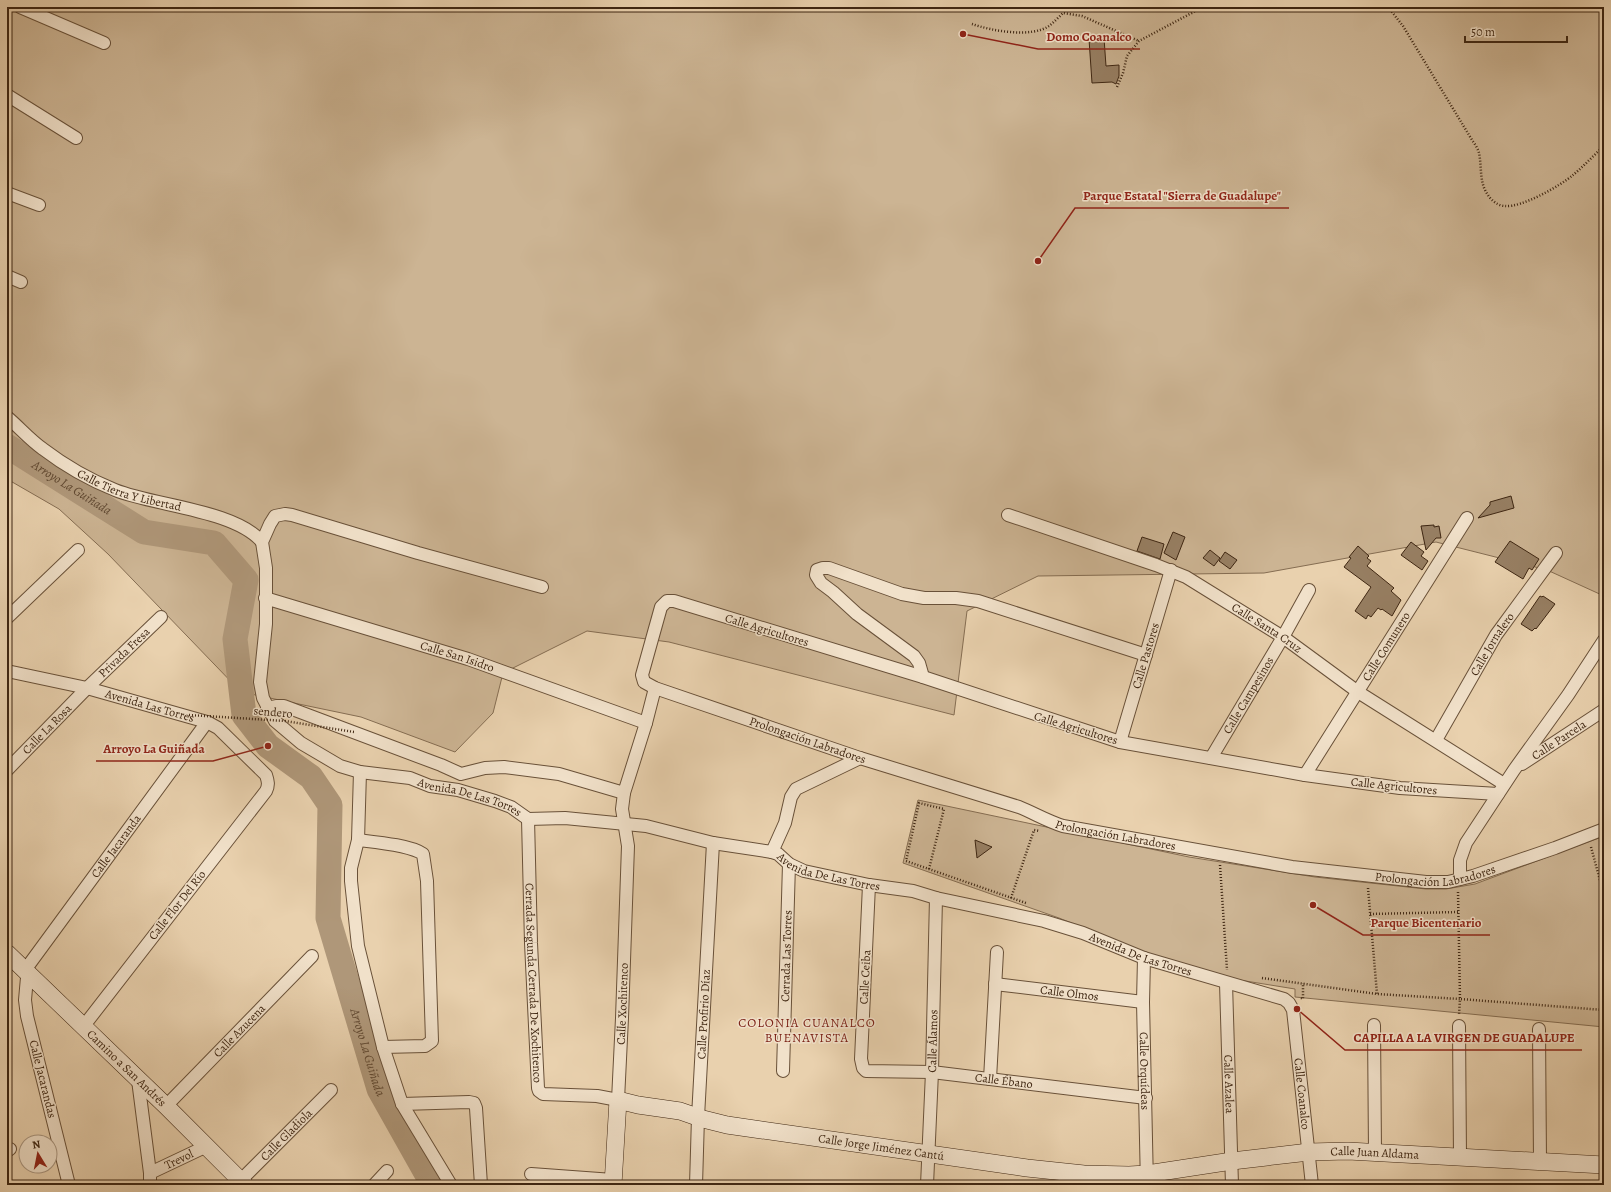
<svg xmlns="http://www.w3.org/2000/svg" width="1611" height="1192" viewBox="0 0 1611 1192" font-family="Alegreya,serif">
  <rect width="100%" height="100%" fill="#e9d1ae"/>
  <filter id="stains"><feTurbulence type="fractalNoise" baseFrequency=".005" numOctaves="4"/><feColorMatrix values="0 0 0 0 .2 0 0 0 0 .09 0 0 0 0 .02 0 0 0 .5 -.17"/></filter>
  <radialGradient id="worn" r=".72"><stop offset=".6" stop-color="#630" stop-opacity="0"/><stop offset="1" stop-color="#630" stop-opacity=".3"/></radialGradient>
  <g fill="#ccb493" stroke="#856d52">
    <path d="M7,7H1604V596L1547,570L1436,542L1264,573L1038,576L967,611L954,715L669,642L587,631L503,673L493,713L455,752L361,717L241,692L108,554L59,509L7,479Z"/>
    <path d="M918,800L1189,857L1315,877L1426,889H1446L1475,884L1604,836V1027L1295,997V989L1227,978L1146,953L1059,918L903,863Z"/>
  </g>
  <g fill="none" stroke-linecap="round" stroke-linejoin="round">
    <path stroke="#af9779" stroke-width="25" id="s1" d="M7,446L144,532L214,543L246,580L235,639L244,715L268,746L311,777L330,805L328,918L379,1089L433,1185"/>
  </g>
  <g fill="#977f63" stroke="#3e2612">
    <path d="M1104,38L1106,66L1119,65V76L1116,84L1112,82L1092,83L1089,39Z"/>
    <path d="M1511,496L1514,508L1478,518L1490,505V502Z"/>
    <path d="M1434,525V527L1439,526L1441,538H1436L1426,550L1421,526Z"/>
    <path d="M1173,532L1185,537L1176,560L1164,553Z"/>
    <path d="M1142,537L1164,544L1160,559L1137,551Z"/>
    <path d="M1510,541L1539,559L1532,570L1529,568L1523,579L1495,562Z"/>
    <path d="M1411,542L1424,552L1421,556L1428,561L1422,570L1401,555Z"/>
    <path d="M1358,546L1369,556L1367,558L1371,561L1367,566L1394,588L1391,591L1401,600L1392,616L1382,609L1381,610L1378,608L1371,617L1368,615L1366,619L1355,611L1371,587L1344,567L1351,558L1349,557Z"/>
    <path d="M1210,550L1220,558L1214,566L1203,558Z"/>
    <path d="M1225,552L1237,560L1230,569L1219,561Z"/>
    <path d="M1540,596L1542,597L1543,596L1555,604L1536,629L1535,628L1532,631L1521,624Z"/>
    <path d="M975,840L992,847L977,858Z"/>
  </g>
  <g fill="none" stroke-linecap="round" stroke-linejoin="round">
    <g stroke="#695139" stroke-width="14">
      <g id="street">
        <path d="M20,7L104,43"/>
        <path d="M7,95L76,138"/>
        <path d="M7,193L39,205"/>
        <path d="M7,276L21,282"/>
        <path id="s2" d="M7,417C19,427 30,440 43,449C64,465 90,480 115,490C155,506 235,510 262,542"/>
        <path id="s3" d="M1008,515L1156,565L1186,577L1283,637L1358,692L1504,784"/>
        <path id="s4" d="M542,587L418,553L292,515L285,514L275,516L270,524L262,542L266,568V624L260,682L263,698L275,721L301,743L340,766L360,772L410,778L430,786L458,790L495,801L511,807L528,819L565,818L646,826L713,843L772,852L778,854L789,864L804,871L869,885L913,891L936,898L1044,921L1083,933L1144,958L1284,999L1289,1003L1293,1010L1312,1185"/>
        <path id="s5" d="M265,598L468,659L646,723"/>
        <path d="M7,618L78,550"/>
        <path id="s6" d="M7,671L87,688L207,722L218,728L266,775C268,781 269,785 266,791L83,1027"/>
        <path d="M923,677L919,663L914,656L857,614L833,592L821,583L816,575L817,570L823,568H829L902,594L924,598H956L978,601L1146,655"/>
        <path d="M267,708L277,706H284L441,765L461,774L485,768L504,767L559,774L624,793"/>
        <path id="s7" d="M1436,740L1496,635L1556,553"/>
        <path id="s8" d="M1120,742L1171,570"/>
        <path id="s9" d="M1211,758L1283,637L1309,590"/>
        <path id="s10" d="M1522,764L1604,710"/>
        <path id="s11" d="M7,770L87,688L161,617"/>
        <path d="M360,772L358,840L351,868V881L358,946L383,1047L402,1104L451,1185"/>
        <path id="s12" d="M1305,775L1467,518"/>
        <path id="s13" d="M1498,794L1400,788L1305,775L1120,742L923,677L674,601H667L661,607L642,675L644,682L655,688L860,758L1019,807C1034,813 1047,821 1063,826L1292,867L1426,882H1448L1473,876L1555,848L1604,829"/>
        <path id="s14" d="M528,819L531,943L538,1088L539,1091L543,1094L597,1096L618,1100L622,1018L628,846L622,809L624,793L646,723L655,688"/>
        <path d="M358,840C374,842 410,845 423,854L427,881L432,1041L425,1046L383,1047"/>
        <path d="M772,852L785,823L791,797L796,789L860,758"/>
        <path d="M1460,879V860L1466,843L1514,770L1568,695L1604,640"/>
        <path id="s15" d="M869,885L861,1059L863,1068L866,1071L932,1072L1146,1098"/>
        <path id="s16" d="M1144,958L1143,1002L1147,1185"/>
        <path id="s17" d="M1226,983L1232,1185"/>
        <path id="s18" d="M995,984L1143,1002"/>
        <path d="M1374,1025L1375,1154"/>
        <path d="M1459,1026L1460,1158"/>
        <path d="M1539,1029L1540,1162"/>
        <path id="s19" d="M783,1071L789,864"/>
        <path d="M990,1079L997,952"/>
        <path d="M138,1080L150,1173V1185"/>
        <path d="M402,1104L469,1102L474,1103L476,1108L481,1185"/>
        <path id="s20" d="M166,1106L312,956"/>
        <path d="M7,1151L10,1149"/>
        <path id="s21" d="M150,1173L207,1146"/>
        <path d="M531,1174L613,1180"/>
        <path id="s22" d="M241,1180L331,1090"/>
        <path id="s23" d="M69,1185L27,1016L25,1000L28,966L207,722"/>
        <path d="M374,1185L387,1171"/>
        <path id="s24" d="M696,1185L698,1117L713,843"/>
        <path id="s25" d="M927,1185L932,1072L936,898"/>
      </g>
    </g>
    <g stroke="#3e2612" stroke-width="18">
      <g id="secondary">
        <path id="s26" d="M7,953L166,1106L245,1185"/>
        <path id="s27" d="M613,1185L618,1100L638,1105L680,1111L703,1119L727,1125L1027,1168L1084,1174L1129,1175L1147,1174L1232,1161L1309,1152L1348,1151L1604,1165"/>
      </g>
    </g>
    <g stroke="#3e2612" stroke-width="2.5" stroke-dasharray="1 2" stroke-linecap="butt">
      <path d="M1388,7L1403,26L1472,140C1475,144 1478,149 1479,153C1482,167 1479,183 1488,195C1491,200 1498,206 1505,206C1521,208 1560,186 1573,175C1584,166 1594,155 1604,146"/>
      <path d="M972,24C992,31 1031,38 1049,26C1054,22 1059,17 1063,13L1082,16L1139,41"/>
      <path d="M1117,87L1123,73L1127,56L1139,41L1203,7"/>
      <path d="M1591,847L1604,895"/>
      <path d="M1220,865L1227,970"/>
      <path d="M929,869L944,809L919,803L906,861L1026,903"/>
      <path d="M1368,888L1377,994"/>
      <path d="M1458,892L1460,999L1604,1010"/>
      <path d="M1011,898L1034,830L1040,831"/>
      <path d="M1370,914L1458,912"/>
      <path d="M1262,978L1377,994L1460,999L1459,1015"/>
      <path d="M1301,998L1303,999V983"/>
    </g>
    <use href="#street" stroke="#f1e1ca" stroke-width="12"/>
    <use href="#secondary" stroke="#f1e1ca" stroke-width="17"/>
    <path stroke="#3e2612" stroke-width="2.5" stroke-dasharray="1 2" stroke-linecap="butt" d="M189,715L285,721L354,732"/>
  </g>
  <g text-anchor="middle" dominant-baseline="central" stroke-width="3" stroke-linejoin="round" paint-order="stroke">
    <g font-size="12" fill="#3e2612" stroke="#f1e1ca">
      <text stroke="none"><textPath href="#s2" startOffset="145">Calle Tierra Y Libertad</textPath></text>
      <text stroke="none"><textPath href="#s3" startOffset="284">Calle Santa Cruz</textPath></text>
      <text transform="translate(767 630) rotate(17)">Calle Agricultores</text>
      <text stroke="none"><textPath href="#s7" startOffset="111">Calle Jornalero</textPath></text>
      <text stroke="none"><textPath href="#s12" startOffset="152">Calle Comunero</textPath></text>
      <text stroke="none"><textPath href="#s11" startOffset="166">Privada Fresa</textPath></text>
      <text stroke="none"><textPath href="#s5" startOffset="201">Calle San Isidro</textPath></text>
      <text stroke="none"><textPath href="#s8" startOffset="90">Calle Pastores</textPath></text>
      <text stroke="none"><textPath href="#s9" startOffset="73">Calle Campesinos</textPath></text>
      <text stroke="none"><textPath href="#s6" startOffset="147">Avenida Las Torres</textPath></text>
      <text transform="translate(273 712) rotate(5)">sendero</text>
      <text transform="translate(1076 728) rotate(17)">Calle Agricultores</text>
      <text stroke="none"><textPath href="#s11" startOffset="57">Calle La Rosa</textPath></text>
      <text stroke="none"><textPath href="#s10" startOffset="44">Calle Parcela</textPath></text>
      <text stroke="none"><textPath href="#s13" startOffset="1117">Prolongación Labradores</textPath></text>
      <text transform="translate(1394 786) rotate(6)">Calle Agricultores</text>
      <text stroke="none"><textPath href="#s4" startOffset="703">Avenida De Las Torres</textPath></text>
      <text stroke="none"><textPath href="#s13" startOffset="1440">Prolongación Labradores</textPath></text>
      <text stroke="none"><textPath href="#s23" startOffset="373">Calle Jacaranda</textPath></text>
      <text stroke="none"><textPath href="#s4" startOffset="1075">Avenida De Las Torres</textPath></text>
      <text stroke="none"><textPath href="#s13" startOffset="1764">Prolongación Labradores</textPath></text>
      <text transform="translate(177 905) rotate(-52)">Calle Flor Del Río</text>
      <text stroke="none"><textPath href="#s4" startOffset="1399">Avenida De Las Torres</textPath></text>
      <text stroke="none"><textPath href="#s19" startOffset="115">Cerrada Las Torres</textPath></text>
      <text transform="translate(865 977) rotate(-87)">Calle Ceiba</text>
      <text stroke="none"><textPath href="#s14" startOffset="164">Cerrada Segunda Cerrada De Xochitenco</textPath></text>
      <text stroke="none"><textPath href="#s18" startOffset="75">Calle Olmos</textPath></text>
      <text stroke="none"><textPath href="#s14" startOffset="449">Calle Xochitenco</textPath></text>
      <text stroke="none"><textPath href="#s24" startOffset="171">Calle Profirio Díaz</textPath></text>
      <text stroke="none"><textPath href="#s20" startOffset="105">Calle Azucena</textPath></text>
      <text stroke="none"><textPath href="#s25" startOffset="144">Calle Álamos</textPath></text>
      <text stroke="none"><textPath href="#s26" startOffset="166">Camino a San Andrés</textPath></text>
      <text stroke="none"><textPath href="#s16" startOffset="113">Calle Orquídeas</textPath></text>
      <text transform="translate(43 1079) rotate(76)">Calle Jacarandas</text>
      <text stroke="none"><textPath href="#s15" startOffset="326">Calle Ébano</textPath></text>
      <text stroke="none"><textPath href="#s17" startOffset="101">Calle Azalea</textPath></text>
      <text stroke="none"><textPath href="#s4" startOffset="1648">Calle Coanalco</textPath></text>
      <text stroke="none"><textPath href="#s22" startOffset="64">Calle Gladiola</textPath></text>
      <text stroke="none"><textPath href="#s27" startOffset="353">Calle Jorge Jiménez Cantú</textPath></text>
      <text stroke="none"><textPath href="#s27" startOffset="850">Calle Juan Aldama</textPath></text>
      <text stroke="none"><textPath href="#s21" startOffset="32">Trevol</textPath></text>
    </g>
    <g font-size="13" font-style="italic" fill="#604831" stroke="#f1e1ca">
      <text stroke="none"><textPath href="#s1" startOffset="77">Arroyo La Guiñada</textPath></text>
      <text stroke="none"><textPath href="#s1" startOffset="797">Arroyo La Guiñada</textPath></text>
    </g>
    <g font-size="13" letter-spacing="1" fill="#7a1f14" stroke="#f1e1ca">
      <text x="807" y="1022">COLONIA CUANALCO<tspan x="807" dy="15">BUENAVISTA</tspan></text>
    </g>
  </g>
  <path fill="none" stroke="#8f2418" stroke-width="1.5" d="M963 34L1038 49H1140M1038 261L1075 208H1289M268 746L213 761H96M1313 905L1363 935H1490M1297 1009L1345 1050H1582"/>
  <g fill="#8f2418" stroke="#f1e1ca" stroke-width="1.5">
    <circle cx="963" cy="34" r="4"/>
    <circle cx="1038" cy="261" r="4"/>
    <circle cx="268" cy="746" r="4"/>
    <circle cx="1313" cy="905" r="4"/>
    <circle cx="1297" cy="1009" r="4"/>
  </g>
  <g font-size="13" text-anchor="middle" font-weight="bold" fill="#8f2418" stroke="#f1e1ca" stroke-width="3" stroke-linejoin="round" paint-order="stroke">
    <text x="1089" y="41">Domo Coanalco</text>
    <text x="1182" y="200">Parque Estatal "Sierra de Guadalupe"</text>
    <text x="154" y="753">Arroyo La Guiñada</text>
    <text x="1426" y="927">Parque Bicentenario</text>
    <text x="1464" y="1042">CAPILLA A LA VIRGEN DE GUADALUPE</text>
  </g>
  <rect width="1611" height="1192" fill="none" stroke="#e9d1ae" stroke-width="24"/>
  <rect x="8" y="8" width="1595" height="1176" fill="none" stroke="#3e2612" stroke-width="2"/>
  <rect x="12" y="12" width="1587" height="1168" fill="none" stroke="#3e2612"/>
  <g transform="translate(38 1154) rotate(350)"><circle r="19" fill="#f1e1ca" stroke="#a99680"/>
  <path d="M0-3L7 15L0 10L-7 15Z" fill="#8f2418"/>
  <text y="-6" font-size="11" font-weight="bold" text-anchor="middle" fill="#3e2612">N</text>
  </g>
  <path d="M1465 36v6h102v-6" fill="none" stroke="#3e2612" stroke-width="2"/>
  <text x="1471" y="36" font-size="12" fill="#3e2612" stroke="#f1e1ca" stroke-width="3" paint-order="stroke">50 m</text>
  <rect width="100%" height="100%" filter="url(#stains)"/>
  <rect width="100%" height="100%" fill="url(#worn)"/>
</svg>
